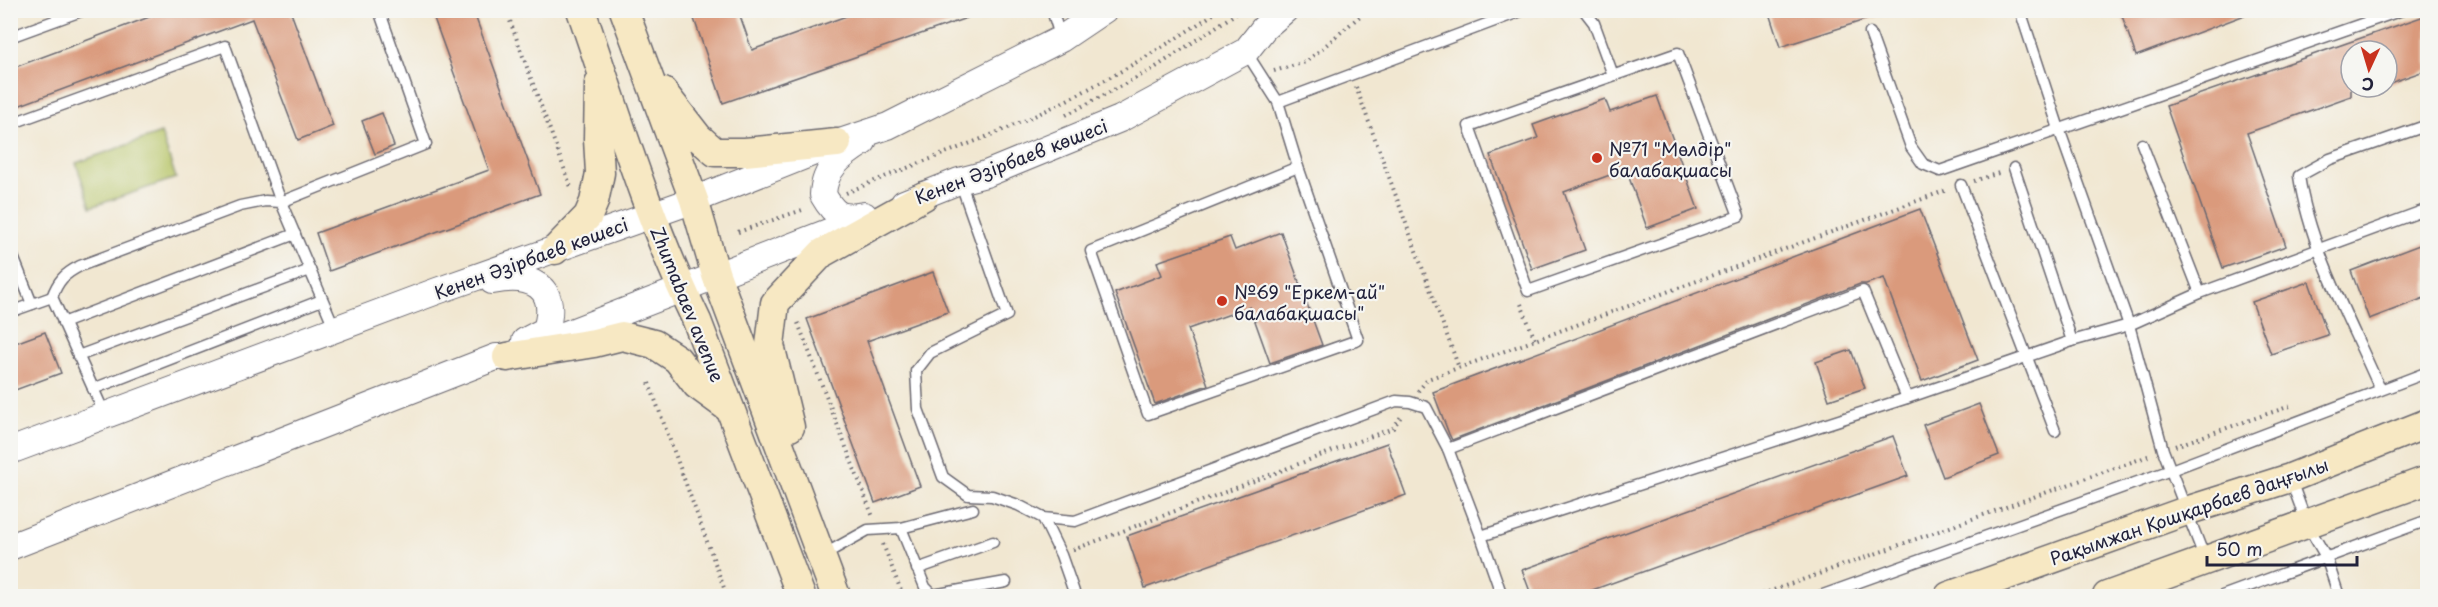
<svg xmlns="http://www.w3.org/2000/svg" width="2438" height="607" viewBox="0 0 2438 607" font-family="'Playpen Sans',sans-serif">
  <rect width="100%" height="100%" fill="#f6f6f2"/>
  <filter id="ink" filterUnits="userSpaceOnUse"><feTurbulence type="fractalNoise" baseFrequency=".0167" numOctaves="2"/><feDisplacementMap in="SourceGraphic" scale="12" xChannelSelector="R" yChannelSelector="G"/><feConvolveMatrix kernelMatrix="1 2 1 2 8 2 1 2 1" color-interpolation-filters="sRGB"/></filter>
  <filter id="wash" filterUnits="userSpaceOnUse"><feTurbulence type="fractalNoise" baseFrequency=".008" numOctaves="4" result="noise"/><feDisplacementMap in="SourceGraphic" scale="24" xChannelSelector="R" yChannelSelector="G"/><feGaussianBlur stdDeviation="1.35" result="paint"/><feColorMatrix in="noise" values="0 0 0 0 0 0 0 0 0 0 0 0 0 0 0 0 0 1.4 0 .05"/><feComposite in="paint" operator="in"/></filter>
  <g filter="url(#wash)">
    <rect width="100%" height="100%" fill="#f1e7d1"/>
    <path fill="#b7c568" stroke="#6c7452" stroke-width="1.5" d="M161,133L176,178L91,207L76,163Z"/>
    <g id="blocks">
      <g fill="#da9a7b">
        <path d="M168,10H290L333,126L298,140L252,19L10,109V69Z"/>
        <path d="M431,10H473L540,194L329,271L316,233L489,170Z"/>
        <path d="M691,10H738L752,50L863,10H981V13L723,103Z"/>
        <path d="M1768,10H1884V14L1780,47Z"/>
        <path d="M2120,10H2253V12L2136,56Z"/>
        <path d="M2427,15V70L2387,84V51H2351V96L2247,133L2286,246L2223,268L2166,106Z"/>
        <path d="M1657,96L1698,209L1647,228L1626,169L1564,192L1585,250L1532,269L1490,155L1538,138L1533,125L1605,99L1610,112Z"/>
        <path d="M382,113L394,146L375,154L362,121Z"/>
        <path d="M1920,209L1978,360L1922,381L1884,278L1866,284H1860L1452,440L1449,434L1433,392Z"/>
        <path d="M1281,232L1322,345L1270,363L1250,307L1188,329L1208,385L1155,404L1115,293L1162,275L1157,262L1230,237L1235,250Z"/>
        <path d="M2427,242V297L2369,319L2351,271Z"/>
        <path d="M933,272L948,312L867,341L920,486L875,503L807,319Z"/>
        <path d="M2309,282L2328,335L2271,354L2252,302Z"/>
        <path d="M45,332L61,373L10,392V345Z"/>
        <path d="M1851,350L1865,388L1829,400L1816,362Z"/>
        <path d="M1979,404L1999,455L1943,477L1923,425Z"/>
        <path d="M1893,436L1908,476L1573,597H1532L1522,570Z"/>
        <path d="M1387,443L1406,495L1145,588L1127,536Z"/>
      </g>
    </g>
  </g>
  <g filter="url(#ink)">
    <use href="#blocks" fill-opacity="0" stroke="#6a6770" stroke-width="1.5"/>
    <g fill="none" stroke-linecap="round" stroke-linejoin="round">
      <g stroke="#6a6770" stroke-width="13">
        <g id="service">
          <path d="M1052,10L1061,39"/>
          <path d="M1584,10L1594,23L1613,75"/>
          <path d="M2020,10L2059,129L2129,325L2163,450L2205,559"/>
          <path d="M1870,33L1911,147L1923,164L1940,171L2402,10"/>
          <path d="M10,37L84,10"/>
          <path d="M1246,52L1278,102L1298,167L1358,340L1148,414L1091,251L1298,167"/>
          <path d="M1678,53L1739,216L1528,291L1469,126Z"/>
          <path d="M1278,102L1524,10"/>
          <path d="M10,124L225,46L281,202L426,144L379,10"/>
          <path d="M2142,144L2200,293"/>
          <path d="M2014,168L2072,341"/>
          <path d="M960,181L1007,315L930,353L916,371L918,409L943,477L968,495L992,496L1018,505L1043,518L1075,521L1396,401L1410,402L1426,407L1448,449"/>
          <path d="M1961,185L2055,431"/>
          <path d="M10,249L32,304"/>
          <path d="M10,312L52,297"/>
          <path d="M63,323L295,234"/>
          <path d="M78,356L310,270"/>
          <path d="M93,389L322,300"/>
          <path d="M2380,389C2351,322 2310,249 2299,176L2330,159L2428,125"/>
          <path d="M105,415L52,297C58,281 64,274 80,266L240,206L265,201L281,202L335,329"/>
          <path d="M2290,478L2307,524L2326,557L2339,596"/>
          <path d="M1043,518L1061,555L1074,592L1072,596"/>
          <path d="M901,528L925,587L933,595L1006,582"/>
          <path d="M1481,536L1448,449L1863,291L1907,398"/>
          <path d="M823,555L868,530L901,528L973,509"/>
          <path d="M917,569L993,542"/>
          <path d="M1502,596L1481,536L1907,398L2072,341L2129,325L2200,293L2428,209"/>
          <path d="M1820,596L2171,470L2428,372"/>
          <path d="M2222,596L2428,520"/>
        </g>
      </g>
      <g stroke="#6a6770" stroke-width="28">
        <g id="tertiary">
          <path d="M863,142C841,156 824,168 823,195C835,216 841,219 864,215"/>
          <path d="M904,203L959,181L986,174L1120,119L1246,51L1264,28L1285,10"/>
          <path d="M492,281C531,273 559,286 546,330L525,341"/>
          <path d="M10,451L437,291L694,200L837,143L888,126L1061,39L1104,10"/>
          <path d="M10,547L496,357H507L864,218"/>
        </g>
      </g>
      <g stroke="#6a6770" stroke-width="31">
        <g id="secondary">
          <path d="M581,10C617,115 649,222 697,321L801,596"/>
          <path d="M624,10L694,200L716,275L836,596"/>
          <path d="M663,92L698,137L715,152H745L837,143"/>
          <path d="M555,250L588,216L594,202L600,173L598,139L599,84"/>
          <path d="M507,357L594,343L622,336L654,344L677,359L697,385L730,409"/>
          <path d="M790,427L770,345L775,303L822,253L924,196"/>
          <path d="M1949,596L2186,511L2290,478L2428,423"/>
          <path d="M2107,596L2428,480"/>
        </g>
      </g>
      <g stroke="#6a6770" stroke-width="4" stroke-dasharray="1.5 4.5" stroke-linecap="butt">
        <path d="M506,10L572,190"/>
        <path d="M1274,71L1306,62L1367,10"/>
        <path d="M1356,87L1459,368"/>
        <path d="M1066,115L1153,69L1241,10"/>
        <path d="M1974,181L2002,172"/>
        <path d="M846,193C906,167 968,146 1028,119C1094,88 1158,52 1219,10"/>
        <path d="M738,232L805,209"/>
        <path d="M1521,304L1535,340"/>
        <path d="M798,323L873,517"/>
        <path d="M649,383L727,596"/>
        <path d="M1418,391L1428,379L1947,190"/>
        <path d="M2175,446L2290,406"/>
        <path d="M883,544L903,596"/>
        <path d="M1073,550L1393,428L1402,415"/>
        <path d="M1757,596L2151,455"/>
      </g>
      <use href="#service" stroke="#fff" stroke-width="10"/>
      <use href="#tertiary" stroke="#fff" stroke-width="26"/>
      <use href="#secondary" stroke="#f7e8c3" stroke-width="28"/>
    </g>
  </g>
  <g fill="#c8321e" stroke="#f6f6f2" stroke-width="2">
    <circle cx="1597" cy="158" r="6"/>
    <circle cx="1222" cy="301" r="6"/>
  </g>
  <g text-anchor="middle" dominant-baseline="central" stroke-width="4.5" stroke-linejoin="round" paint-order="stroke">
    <g font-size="18" fill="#22223b" stroke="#f6f6f2" text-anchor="start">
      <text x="1609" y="148">№71 "Мөлдір"<tspan x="1609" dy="21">балабақшасы</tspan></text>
      <text x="1234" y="291">№69 "Еркем-ай"<tspan x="1234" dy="21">балабақшасы"</tspan></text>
    </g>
    <g font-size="18" fill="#22223b" stroke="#f6f6f2">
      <text transform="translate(1011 161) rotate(-21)">Кенен Әзірбаев көшесі</text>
      <text transform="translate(531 258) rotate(-20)">Кенен Әзірбаев көшесі</text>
      <text transform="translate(688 304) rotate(68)">Zhumabaev avenue</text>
      <text transform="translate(2189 511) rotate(-19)">Рақымжан Қошқарбаев даңғылы</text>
    </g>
  </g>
  <rect width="2438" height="607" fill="none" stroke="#f6f6f2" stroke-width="36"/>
  <g transform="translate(2369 69) rotate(184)"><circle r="28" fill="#f6f6f2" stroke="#a1a1a9" stroke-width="1.5"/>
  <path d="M0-4.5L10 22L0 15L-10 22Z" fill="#c8321e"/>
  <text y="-9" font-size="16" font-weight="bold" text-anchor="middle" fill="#22223b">С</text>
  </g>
  <path d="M2207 556v9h150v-9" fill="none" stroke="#22223b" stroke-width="3"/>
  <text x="2216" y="556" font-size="18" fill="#22223b" stroke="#f6f6f2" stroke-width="4.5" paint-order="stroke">50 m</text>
</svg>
